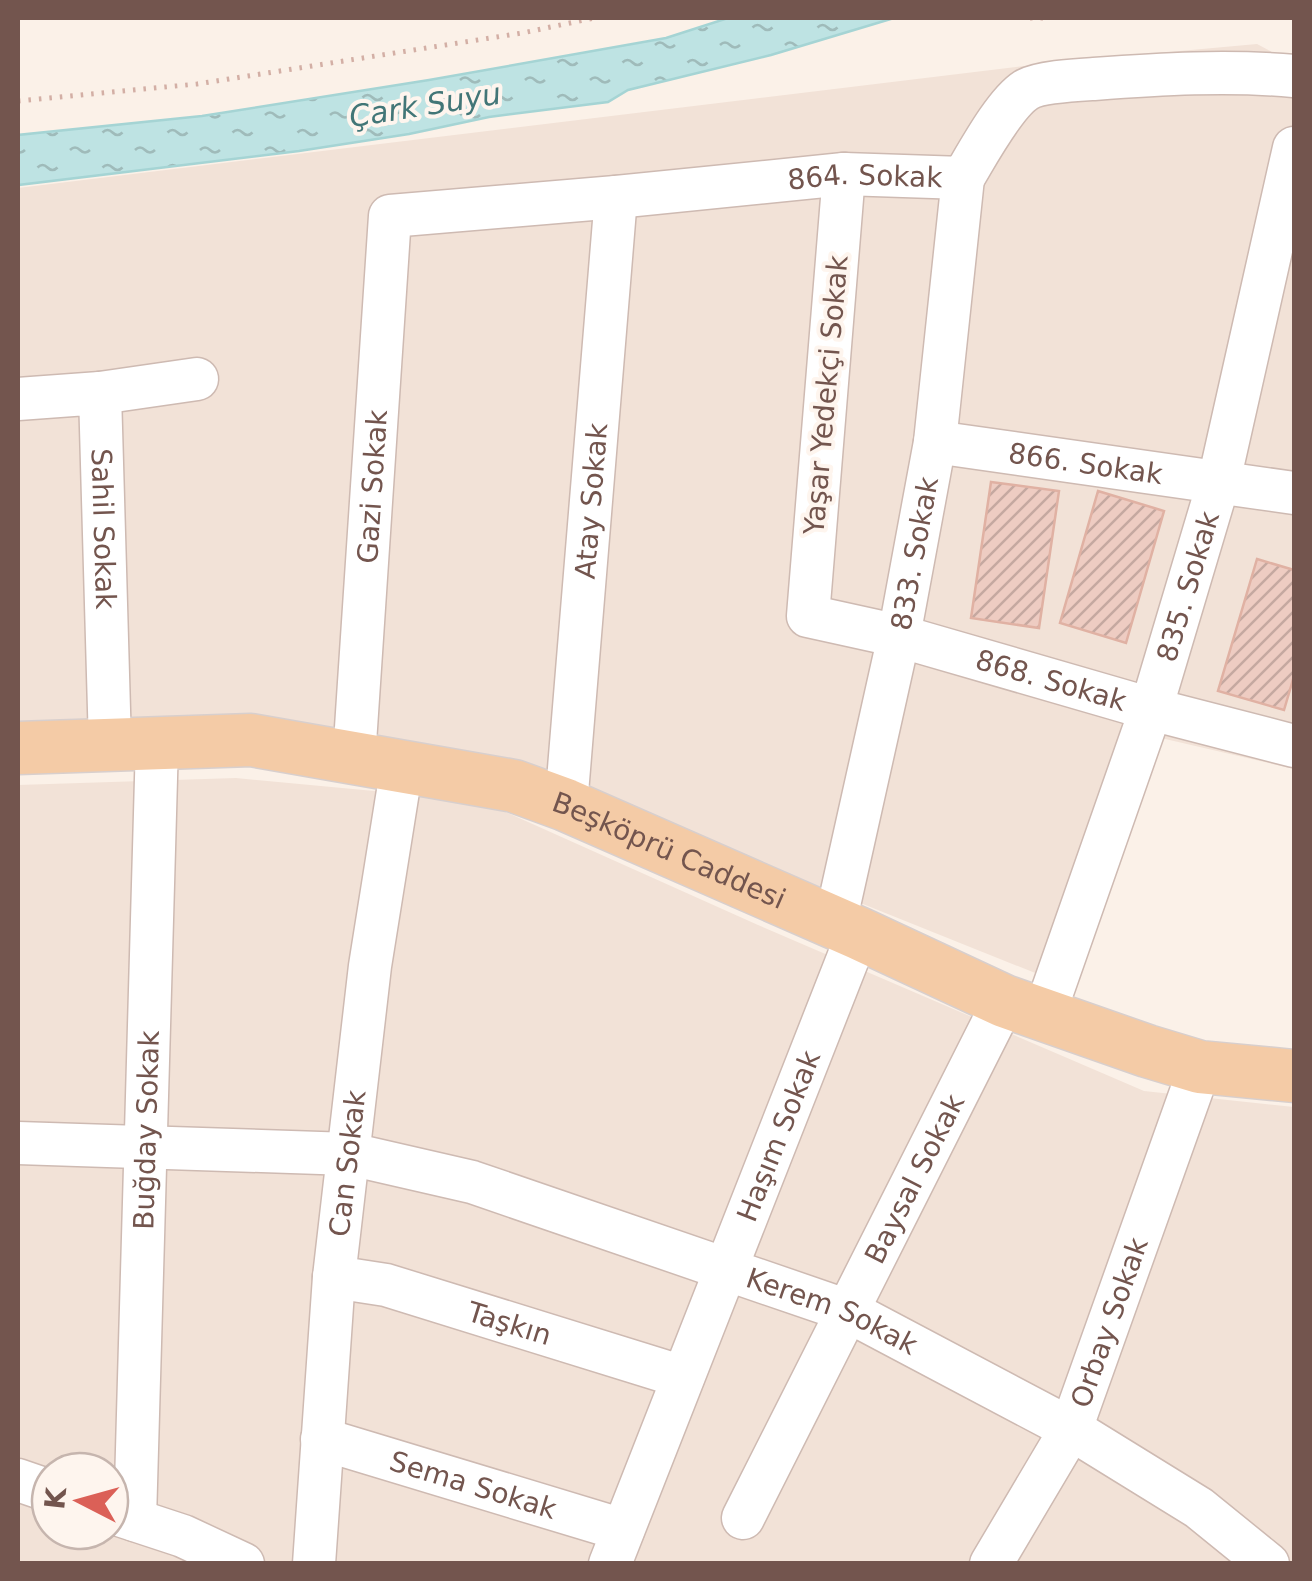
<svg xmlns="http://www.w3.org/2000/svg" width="1312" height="1581" viewBox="0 0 1312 1581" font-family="'DejaVu Sans',sans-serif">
  <defs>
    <pattern id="water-ripples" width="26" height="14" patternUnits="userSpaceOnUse" patternTransform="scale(2.5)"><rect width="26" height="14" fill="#bee3e3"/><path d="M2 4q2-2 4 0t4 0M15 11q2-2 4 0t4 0" fill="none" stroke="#9fbbba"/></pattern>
    <pattern id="building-hatch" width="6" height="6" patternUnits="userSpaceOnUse" patternTransform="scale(2.5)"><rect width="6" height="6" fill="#eeccc2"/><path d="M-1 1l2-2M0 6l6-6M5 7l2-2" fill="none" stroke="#c5a8a0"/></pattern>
  </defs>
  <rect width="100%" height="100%" fill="#fbf1e8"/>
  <g fill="#f2e2d7" fill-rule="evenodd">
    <path d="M1257,44L1294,64V769L1161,738L1075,989L546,777L18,731V188L1048,63Z"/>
    <path d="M236,778L481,801L758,925L1144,1091L1294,1107V1563H18V785ZM50,1471H110V1531H50Z"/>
  </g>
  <path fill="url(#water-ripples)" stroke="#a5d4d4" stroke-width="2.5" d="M728,18H894L771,55L628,90L608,102L489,117L409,134L299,151L18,185V135L202,116L429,80L666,38Z"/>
  <g fill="url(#building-hatch)" stroke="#e0b1a3" stroke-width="2.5">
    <path d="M991,482L1059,491L1039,628L971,618Z"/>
    <path d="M1098,491L1164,511L1126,643L1060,623Z"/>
    <path d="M1257,559L1294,570V676L1284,710L1218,691Z"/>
  </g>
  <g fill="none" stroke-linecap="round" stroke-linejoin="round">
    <g stroke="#cebab2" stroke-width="45">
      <g id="minor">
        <path id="s1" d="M844,174L808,616L899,636L1151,709L1294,746"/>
        <path d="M100,393L197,379"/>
        <path id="s2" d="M18,399L100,393L110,745"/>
        <path id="s3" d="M935,442L1294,493"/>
        <path id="s4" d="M354,758L390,216L616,197L844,174L963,178C977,155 1004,104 1026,90C1039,82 1078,80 1094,79C1160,74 1228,70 1294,76"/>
        <path id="s5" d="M566,805L616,197"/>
        <path id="s6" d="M835,923L899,636L935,442L963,178"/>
        <path id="s7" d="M1044,1015L1151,709L1219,481L1294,148"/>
        <path id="s8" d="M18,1143L350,1154L472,1182L848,1311L1071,1429L1199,1508L1268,1564"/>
        <path id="s9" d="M334,1277L386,1285L683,1377"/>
        <path id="s10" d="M322,1439L623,1530"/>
        <path d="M18,1480L50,1491"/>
        <path d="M110,1512L183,1536L243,1564"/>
        <path id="s11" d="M743,1518L1004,1001"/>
        <path id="s12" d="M135,1520L157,743"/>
        <path id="s13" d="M314,1564L334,1277L370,966L402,766"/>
        <path id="s14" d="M610,1564L858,933"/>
        <path id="s15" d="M991,1564L1071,1429L1200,1067"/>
      </g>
    </g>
    <g stroke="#d8cfcd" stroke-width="55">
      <g id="major">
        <path id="s16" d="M18,748L251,740L514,786L566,805L858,933L1004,1001L1147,1051L1200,1067L1294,1076"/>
      </g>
    </g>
    <g stroke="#d3afa5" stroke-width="5" stroke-dasharray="2.5 8" stroke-linecap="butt">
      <path d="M1030,18H1043"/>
      <path d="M18,101L197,84L522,33L594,18"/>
    </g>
    <use href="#minor" stroke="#fff" stroke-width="42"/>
    <use href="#major" stroke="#f4cba6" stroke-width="52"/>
  </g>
  <g text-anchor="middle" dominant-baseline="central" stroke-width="8" stroke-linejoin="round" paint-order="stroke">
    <g font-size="28" fill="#73554e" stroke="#fef5ee">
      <text stroke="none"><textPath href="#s4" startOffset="1020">864. Sokak</textPath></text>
      <text transform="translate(826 395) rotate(-85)">Yaşar Yedekçi Sokak</text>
      <text stroke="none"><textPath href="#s3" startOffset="152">866. Sokak</textPath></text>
      <text stroke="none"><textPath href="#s4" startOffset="272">Gazi Sokak</textPath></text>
      <text stroke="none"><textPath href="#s5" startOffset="305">Atay Sokak</textPath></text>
      <text stroke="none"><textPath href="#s2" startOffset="218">Sahil Sokak</textPath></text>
      <text stroke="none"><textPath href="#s6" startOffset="378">833. Sokak</textPath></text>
      <text stroke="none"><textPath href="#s7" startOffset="452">835. Sokak</textPath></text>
      <text stroke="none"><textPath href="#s1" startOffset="695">868. Sokak</textPath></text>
      <text stroke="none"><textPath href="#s16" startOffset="668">Beşköprü Caddesi</textPath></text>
      <text stroke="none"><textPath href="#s12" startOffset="390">Buğday Sokak</textPath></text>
      <text stroke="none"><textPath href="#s14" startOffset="460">Haşım Sokak</textPath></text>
      <text stroke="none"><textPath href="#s13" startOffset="402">Can Sokak</textPath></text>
      <text stroke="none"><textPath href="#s11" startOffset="380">Baysal Sokak</textPath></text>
      <text stroke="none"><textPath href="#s8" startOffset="840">Kerem Sokak</textPath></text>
      <text stroke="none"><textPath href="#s15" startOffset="270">Orbay Sokak</textPath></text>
      <text stroke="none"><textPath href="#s9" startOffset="182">Taşkın</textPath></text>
      <text stroke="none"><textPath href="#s10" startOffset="158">Sema Sokak</textPath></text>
    </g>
    <g font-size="30" font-style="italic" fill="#427677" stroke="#fef5ee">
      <text transform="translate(425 105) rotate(-9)">Çark Suyu</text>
    </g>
  </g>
  <rect width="1312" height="1581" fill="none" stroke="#73554e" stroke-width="40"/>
  <g transform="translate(80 1501) rotate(276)"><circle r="48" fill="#fef5ee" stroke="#c6b5ae" stroke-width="2.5"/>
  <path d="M0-8L18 38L0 25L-18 38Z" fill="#db6057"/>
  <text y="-15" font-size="28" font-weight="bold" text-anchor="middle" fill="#73554e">K</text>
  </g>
</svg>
